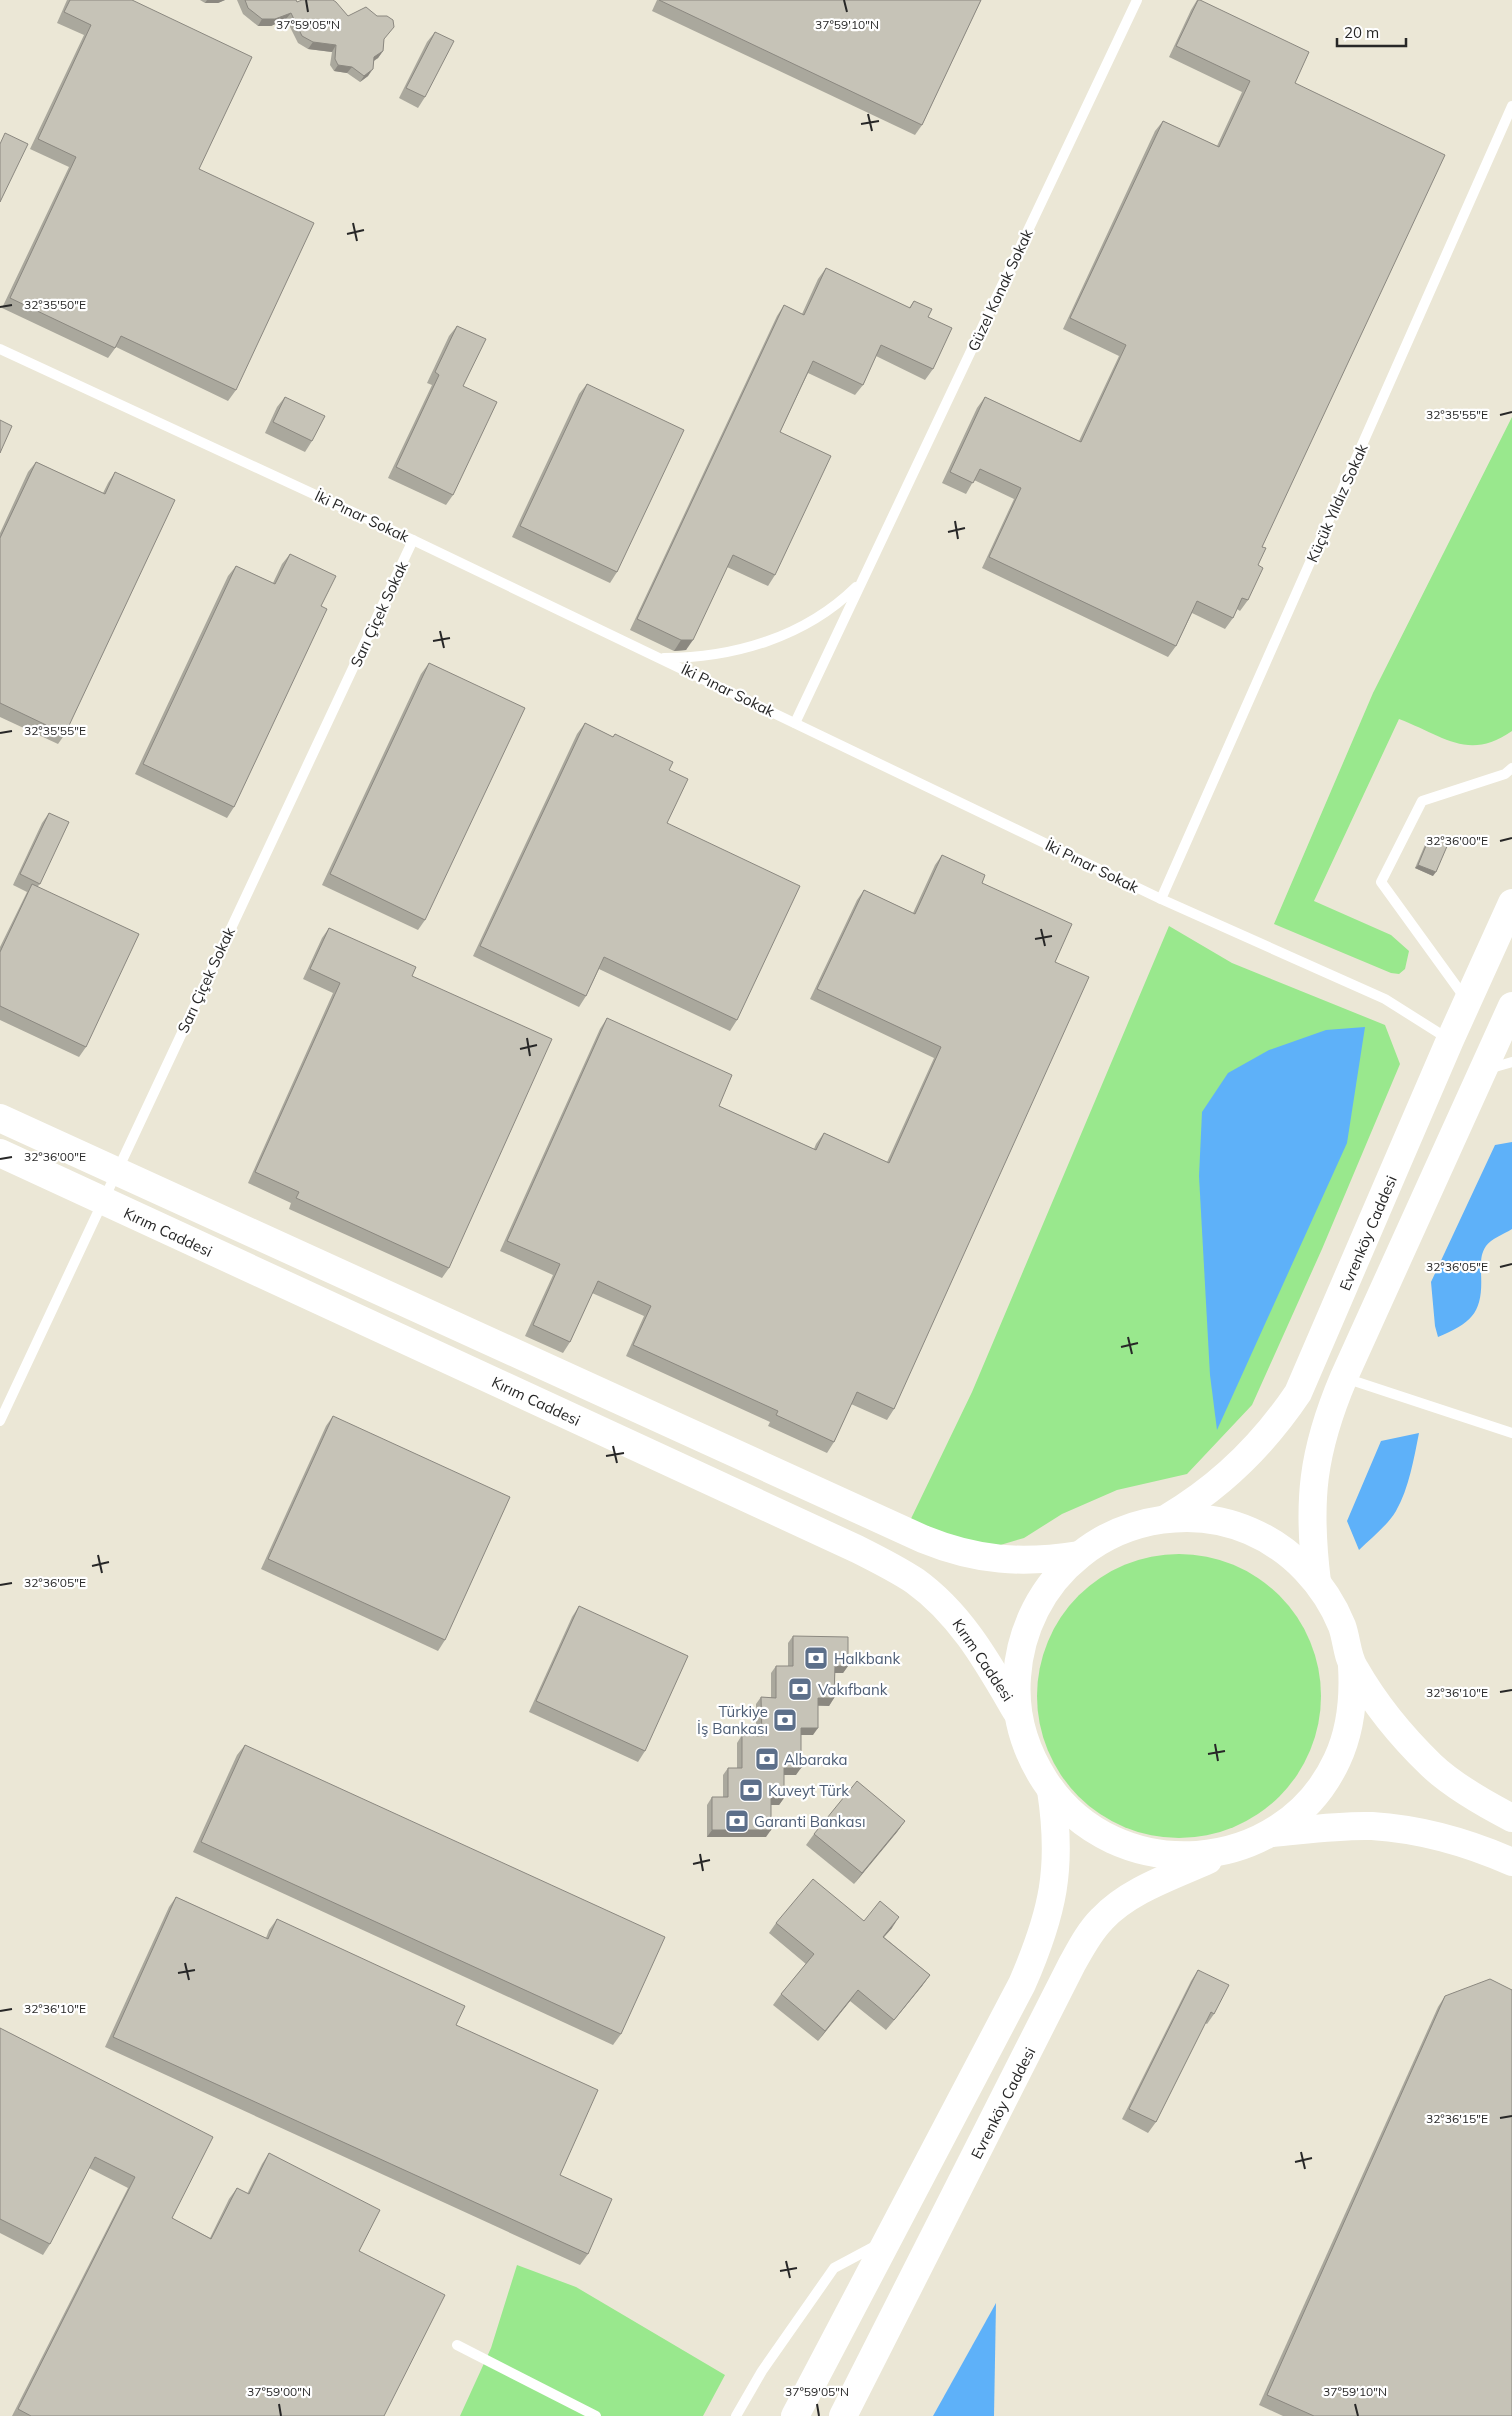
<svg xmlns="http://www.w3.org/2000/svg" width="1512" height="2416" viewBox="0 0 1512 2416" font-family="Mulish,sans-serif">
  <rect width="100%" height="100%" fill="#ebe7d6"/>
  <g fill="#99e88d">
    <path d="M1512,417V731C1468,762 1442,735 1399,719L1314,901L1391,935L1409,951L1405,969L1399,974L1391,973L1274,924L1373,693Z"/>
    <path d="M1169,926L1232,963L1385,1025L1400,1064L1322,1249L1252,1405L1187,1474L1117,1490L1062,1514L1024,1538L997,1546L907,1527L972,1392Z"/>
    <circle cx="1179" cy="1696" r="142"/>
    <path d="M517,2265L576,2287L725,2375L703,2416H460L491,2348Z"/>
  </g>
  <g fill="#5eb1f9">
    <path d="M1365,1027L1347,1143L1217,1430L1210,1375L1199,1176L1202,1112L1228,1073L1269,1050L1326,1030Z"/>
    <path d="M1512,1142V1229C1504,1234 1491,1239 1486,1246C1480,1255 1481,1263 1481,1273C1483,1311 1474,1322 1438,1337L1435,1326L1431,1282L1495,1145Z"/>
    <path d="M1419,1433C1414,1458 1409,1488 1396,1511C1387,1526 1371,1538 1359,1550L1347,1521L1381,1441Z"/>
    <path d="M996,2303L994,2416H933Z"/>
  </g>
  <g fill="none" stroke-linecap="round" stroke-linejoin="round">
    <g stroke="#fff" stroke-width="10">
      <path d="M0,349L413,540L1161,899L1385,999L1450,1040"/>
      <path d="M664,658C734,658 805,637 856,587"/>
      <path d="M795,723L1137,0"/>
      <path d="M1161,899L1512,106"/>
      <path d="M1465,998L1381,882L1422,801L1505,774L1512,768"/>
      <path d="M1488,1069L1512,1062"/>
      <path d="M1345,1378L1512,1433"/>
      <path d="M0,1421L413,540"/>
      <path d="M457,2345L596,2416"/>
      <path d="M736,2416L762,2371L834,2268L879,2244"/>
    </g>
    <g stroke="#fff" stroke-width="28">
      <path d="M0,1118L923,1539C977,1561 1022,1564 1079,1555"/>
      <path d="M0,1153L857,1549C877,1559 897,1569 915,1581C961,1614 988,1663 1016,1711"/>
      <path d="M1167,1518C1220,1487 1263,1445 1298,1393L1450,1040L1512,903"/>
      <path d="M1317,1582C1307,1502 1312,1452 1344,1377L1512,1006"/>
      <path d="M1352,1666C1354,1699 1351,1730 1337,1760C1283,1877 1115,1889 1045,1781C1025,1750 1014,1715 1017,1677C1020,1630 1042,1585 1080,1555C1127,1517 1195,1507 1250,1531C1292,1549 1325,1584 1342,1626C1347,1640 1347,1657 1355,1669C1375,1704 1402,1737 1431,1765C1453,1786 1485,1804 1512,1818"/>
      <path d="M1272,1833C1305,1830 1338,1825 1372,1826C1419,1829 1469,1843 1512,1862"/>
      <path d="M795,2416L1022,1984C1053,1913 1063,1868 1051,1790"/>
      <path d="M843,2416L1072,1964C1081,1948 1089,1932 1102,1919C1129,1890 1173,1876 1208,1860"/>
    </g>
  </g>
  <g fill="#aaa89d">
    <path d="M67,0H132L199,169L236,390L228,401L116,347L108,358L2,308L69,167L30,149L84,35L57,23Z"/>
    <path d="M200,0H225L218,3H205Z"/>
    <path d="M237,0H296L297,2L348,16L384,40L383,51L378,58L374,61L368,76L360,82L347,73L334,71L330,65L332,52L308,49L298,43L286,19L271,26H258L243,14Z"/>
    <path d="M657,0H981L922,125L915,135L652,11Z"/>
    <path d="M1197,0L1295,83L1262,547L1248,600L1240,611L1237,609L1233,618L1225,629L1192,613L1176,646L1168,657L982,568L1014,499L974,480L966,494L942,483L977,408L985,397L1079,441L1119,356L1063,329L1155,131L1163,121L1217,146L1242,92L1169,57L1191,10Z"/>
    <path d="M435,32L425,97L418,108L399,98L427,42Z"/>
    <path d="M826,268L909,308L914,301L928,317L933,369L925,380L876,356L863,385L855,395L808,373L780,432L775,575L768,586L727,567L686,650L674,651L630,630L777,316L784,305L802,314L818,279Z"/>
    <path d="M457,326L463,386L453,495L446,505L388,478L432,385L427,383L449,336Z"/>
    <path d="M587,384L617,572L610,583L512,537L579,394Z"/>
    <path d="M285,397L312,441L305,452L265,433L277,407Z"/>
    <path d="M36,462L103,493L108,483L115,472L65,734L58,744L0,717V533L28,472Z"/>
    <path d="M290,554L321,606L234,807L227,818L135,774L228,576L236,566L273,583L282,564Z"/>
    <path d="M429,663L425,920L418,930L322,885L421,674Z"/>
    <path d="M585,723L613,737L615,734L669,770L667,823L737,1020L730,1031L599,969L586,996L579,1007L473,956L577,734Z"/>
    <path d="M49,813L40,884L38,886L86,1047L79,1057L0,1020V947L27,892L13,885L42,823Z"/>
    <path d="M1430,836L1433,876L1415,868L1427,840Z"/>
    <path d="M942,855L982,883L1055,962L894,1409L887,1420L851,1404L834,1442L827,1453L768,1426L770,1422L626,1356L644,1316L592,1293L570,1342L563,1353L525,1336L553,1275L500,1251L600,1029L607,1018L719,1106L814,1149L816,1144L824,1133L887,1162L934,1058L810,999L857,900L864,890L913,913L935,865Z"/>
    <path d="M329,928L412,976L449,1268L442,1278L289,1209L291,1203L248,1183L333,993L303,979L322,938Z"/>
    <path d="M333,1416L445,1640L438,1651L261,1569L326,1426Z"/>
    <path d="M579,1606L645,1751L638,1762L529,1712L572,1617Z"/>
    <path d="M793,1636L848,1666L843,1673H835L834,1698L829,1706H818L813,1735H801L796,1775H784V1798L779,1805H771L766,1837H707V1805L712,1797H723V1775L728,1768H737V1743L742,1735L756,1736V1704L761,1697L771,1698V1673L776,1666H788V1643Z"/>
    <path d="M245,1745L621,2034L613,2045L193,1852L237,1755Z"/>
    <path d="M905,1821L897,1832L854,1884L806,1845L814,1834Z"/>
    <path d="M176,1897L266,1938L269,1930L277,1919L456,2025L560,2175L588,2254L580,2265L105,2047L169,1907Z"/>
    <path d="M776,1923L892,1928L884,1937L930,1975L922,1986L886,2030L850,2001L818,2041L773,2005L781,1994L806,1964L769,1933Z"/>
    <path d="M1198,1970L1214,2014L1207,2024L1205,2023L1156,2122L1148,2133L1122,2119L1191,1981Z"/>
    <path d="M1445,1996L1512,2416H1283L1259,2405L1438,2007Z"/>
    <path d="M0,2028L172,2218L210,2238L229,2199L237,2188L247,2194L262,2164L269,2153L359,2251L384,2416H12L128,2188L89,2168L50,2244L43,2255L0,2233Z"/>
  </g>
  <g fill="#8b8880">
    <path d="M207,0H225L218,3H205Z"/>
    <path d="M291,13L286,19L271,26H258L262,19Z"/>
    <path d="M313,42L336,45L332,52L308,49Z"/>
    <path d="M383,51L378,58L370,63L374,57Z"/>
    <path d="M338,65L352,67L347,73L334,71Z"/>
    <path d="M373,69L368,76L360,82L364,76Z"/>
    <path d="M681,640H693L686,650L674,651Z"/>
    <path d="M1418,865L1436,872L1433,876L1415,868Z"/>
    <path d="M835,1666H848L843,1673H830Z"/>
    <path d="M818,1698H834L829,1706L813,1705Z"/>
    <path d="M801,1728H818L813,1735H796Z"/>
    <path d="M784,1768H801L796,1775H779Z"/>
    <path d="M771,1797L784,1798L779,1805H766Z"/>
    <path d="M905,1821L897,1832L854,1884L862,1873Z"/>
    <path d="M712,1830H771L766,1837H707Z"/>
    <path d="M899,1917L892,1928L875,1947Z"/>
    <path d="M930,1975L922,1986L886,2030Z"/>
    <path d="M858,1990L850,2001L818,2041L825,2031Z"/>
  </g>
  <g fill="#c6c3b7" stroke="#8b8880">
    <path d="M70,0H132L252,57L199,169L314,223L236,390L121,336L115,348L10,298L76,157L38,139L91,25L64,12Z"/>
    <path d="M245,0H296L297,2L302,0H333L336,2L348,16L366,7L377,16H387L393,20L394,27L384,39L383,51L374,57L373,69L364,76L352,67L338,65L335,59L336,45L313,42L302,36L291,13L275,19H262L248,8Z"/>
    <path d="M659,0H981L922,125Z"/>
    <path d="M1198,0H1200L1309,52L1295,83L1445,155L1262,547L1266,548L1258,565L1263,568L1248,600L1242,598L1233,618L1197,601L1176,646L989,557L1021,488L980,469L973,483L950,472L985,397L1081,442L1126,345L1070,318L1163,121L1219,147L1250,81L1176,46Z"/>
    <path d="M435,32L454,41L425,97L406,88Z"/>
    <path d="M5,133L28,144L0,202V144Z"/>
    <path d="M826,268L910,308L914,301L932,309L928,317L952,328L933,369L881,345L863,385L813,361L780,432L831,456L775,575L733,555L693,640H681L637,619L784,305L804,315Z"/>
    <path d="M457,326L486,339L463,386L497,402L453,495L396,467L439,375L435,372Z"/>
    <path d="M587,384L684,430L617,572L520,526Z"/>
    <path d="M285,397L325,416L312,441L273,422Z"/>
    <path d="M0,420L12,426L0,453Z"/>
    <path d="M36,462L105,494L115,472L175,500L65,734L0,703V538Z"/>
    <path d="M290,554L336,576L321,606L327,609L234,807L143,764L236,566L275,584Z"/>
    <path d="M429,663L525,708L425,920L330,874Z"/>
    <path d="M585,723L613,737L615,734L673,762L669,770L688,779L667,823L800,886L737,1020L604,957L586,996L480,946Z"/>
    <path d="M49,813L69,822L40,884L20,874Z"/>
    <path d="M1430,836L1448,844L1436,872L1418,865Z"/>
    <path d="M942,855L985,875L982,883L1072,924L1055,962L1089,977L894,1409L857,1392L834,1442L776,1415L778,1411L633,1345L651,1306L598,1281L570,1342L533,1325L560,1264L507,1241L607,1018L732,1075L719,1106L816,1150L824,1133L889,1163L941,1047L817,989L864,890L915,914Z"/>
    <path d="M32,884L139,934L86,1047L0,1006V952Z"/>
    <path d="M329,928L416,967L412,976L552,1039L449,1268L296,1198L299,1192L255,1172L340,983L310,969Z"/>
    <path d="M333,1416L510,1497L445,1640L268,1559Z"/>
    <path d="M579,1606L688,1656L645,1751L536,1701Z"/>
    <path d="M793,1636L848,1637V1666H835L834,1698H818V1728H801V1768H784V1798L771,1797V1830H712V1797H728V1768H742V1735L762,1736L761,1697L776,1698V1666H793Z"/>
    <path d="M245,1745L665,1937L621,2034L201,1842Z"/>
    <path d="M857,1781L905,1821L862,1873L814,1834Z"/>
    <path d="M813,1879L864,1921L880,1901L899,1917L883,1937L930,1975L894,2020L858,1990L825,2031L781,1994L814,1954L776,1923Z"/>
    <path d="M176,1897L268,1939L277,1919L465,2006L456,2025L598,2090L560,2175L612,2199L588,2254L113,2037Z"/>
    <path d="M1198,1970L1229,1985L1214,2014L1211,2012L1156,2122L1129,2109Z"/>
    <path d="M1490,1979L1512,1990V2416H1314L1267,2395L1445,1996Z"/>
    <path d="M0,2028L213,2137L172,2218L211,2239L237,2188L249,2194L269,2153L380,2210L359,2251L445,2295L384,2416H31L18,2409L135,2177L95,2157L50,2244L0,2219Z"/>
  </g>
  <path fill="none" stroke="#272727" stroke-width="2" d="M306,0L308,12M844,0L847,12M868,114L872,131M861,124L879,121M353,223L357,241M347,234L364,230M0,307L12,305M1500,415L1512,412M955,521L958,539M948,532L965,528M440,631L444,648M433,641L450,638M0,733L12,731M1500,841L1512,838M1041,929L1045,946M1035,939L1052,936M527,1038L530,1056M520,1049L537,1045M0,1159L12,1157M1500,1267L1512,1264M1128,1337L1132,1354M1121,1347L1138,1343M613,1446L617,1463M606,1456L624,1453M98,1555L102,1573M92,1566L109,1562M0,1585L12,1583M1500,1692L1512,1690M1215,1744L1218,1761M1208,1754L1225,1751M700,1854L703,1871M693,1864L710,1860M185,1963L189,1980M178,1973L195,1970M0,2011L12,2009M1500,2118L1512,2116M1301,2152L1305,2169M1295,2162L1312,2158M786,2261L790,2278M780,2271L797,2268M279,2404L281,2416M817,2404L819,2416M1355,2404L1358,2416"/>
  <defs>
    <g id="bank-square" transform="scale(1.25)"><rect x="-9" y="-9" width="18" height="18" rx="4" fill="#5c6f8a" stroke="#fff"/><path d="M-6-4H6V4H-6ZM0-2.3a2.3 2.3 0 1 0 0 4.6a2.3 2.3 0 1 0 0-4.6Z" fill="#fff"/></g>
  </defs>
  <g fill-rule="evenodd">
    <use href="#bank-square" x="816" y="1658"/>
    <use href="#bank-square" x="800" y="1689"/>
    <use href="#bank-square" x="785" y="1720"/>
    <use href="#bank-square" x="767" y="1759"/>
    <use href="#bank-square" x="751" y="1790"/>
    <use href="#bank-square" x="737" y="1821"/>
  </g>
  <g text-anchor="middle" dominant-baseline="central" stroke-width="4.5" stroke-linejoin="round" paint-order="stroke">
    <g font-size="15" fill="#272727" stroke="#fff">
      <text transform="translate(1000 290) rotate(-65)">Güzel Konak Sokak</text>
      <text transform="translate(1337 503) rotate(-66)">Küçük Yıldız Sokak</text>
      <text transform="translate(362 516) rotate(25)">İki Pınar Sokak</text>
      <text transform="translate(379 614) rotate(-65)">Sarı Çiçek Sokak</text>
      <text transform="translate(728 690) rotate(26)">İki Pınar Sokak</text>
      <text transform="translate(1092 866) rotate(26)">İki Pınar Sokak</text>
      <text transform="translate(206 980) rotate(-65)">Sarı Çiçek Sokak</text>
      <text transform="translate(168 1232) rotate(25)">Kırım Caddesi</text>
      <text transform="translate(1368 1233) rotate(-67)">Evrenköy Caddesi</text>
      <text transform="translate(536 1401) rotate(25)">Kırım Caddesi</text>
      <text transform="translate(983 1660) rotate(56)">Kırım Caddesi</text>
      <text transform="translate(1003 2103) rotate(-63)">Evrenköy Caddesi</text>
    </g>
    <g font-size="15" fill="#4e5e75" stroke="#fff" text-anchor="start">
      <text x="834" y="1658">Halkbank</text>
      <text x="818" y="1689">Vakıfbank</text>
      <text x="768" y="1711" text-anchor="end">Türkiye<tspan x="768" dy="17">İş Bankası</tspan></text>
      <text x="784" y="1759">Albaraka</text>
      <text x="768" y="1790">Kuveyt Türk</text>
      <text x="754" y="1821">Garanti Bankası</text>
    </g>
  </g>
  <g font-size="12" text-anchor="middle" fill="#272727" stroke="#fff" stroke-width="4.5" stroke-linejoin="round" paint-order="stroke">
    <text x="308" y="29">37°59'05"N</text>
    <text x="847" y="29">37°59'10"N</text>
    <text x="55" y="309">32°35'50"E</text>
    <text x="1457" y="419">32°35'55"E</text>
    <text x="55" y="735">32°35'55"E</text>
    <text x="1457" y="845">32°36'00"E</text>
    <text x="55" y="1161">32°36'00"E</text>
    <text x="1457" y="1271">32°36'05"E</text>
    <text x="55" y="1587">32°36'05"E</text>
    <text x="1457" y="1697">32°36'10"E</text>
    <text x="55" y="2013">32°36'10"E</text>
    <text x="1457" y="2123">32°36'15"E</text>
    <text x="279" y="2396">37°59'00"N</text>
    <text x="817" y="2396">37°59'05"N</text>
    <text x="1355" y="2396">37°59'10"N</text>
  </g>
  <path d="M1337 38v8h69v-8" fill="none" stroke="#272727" stroke-width="2.5"/>
  <text x="1344" y="38" font-size="15" fill="#272727" stroke="#ffffff" stroke-width="4" paint-order="stroke">20 m</text>
</svg>
